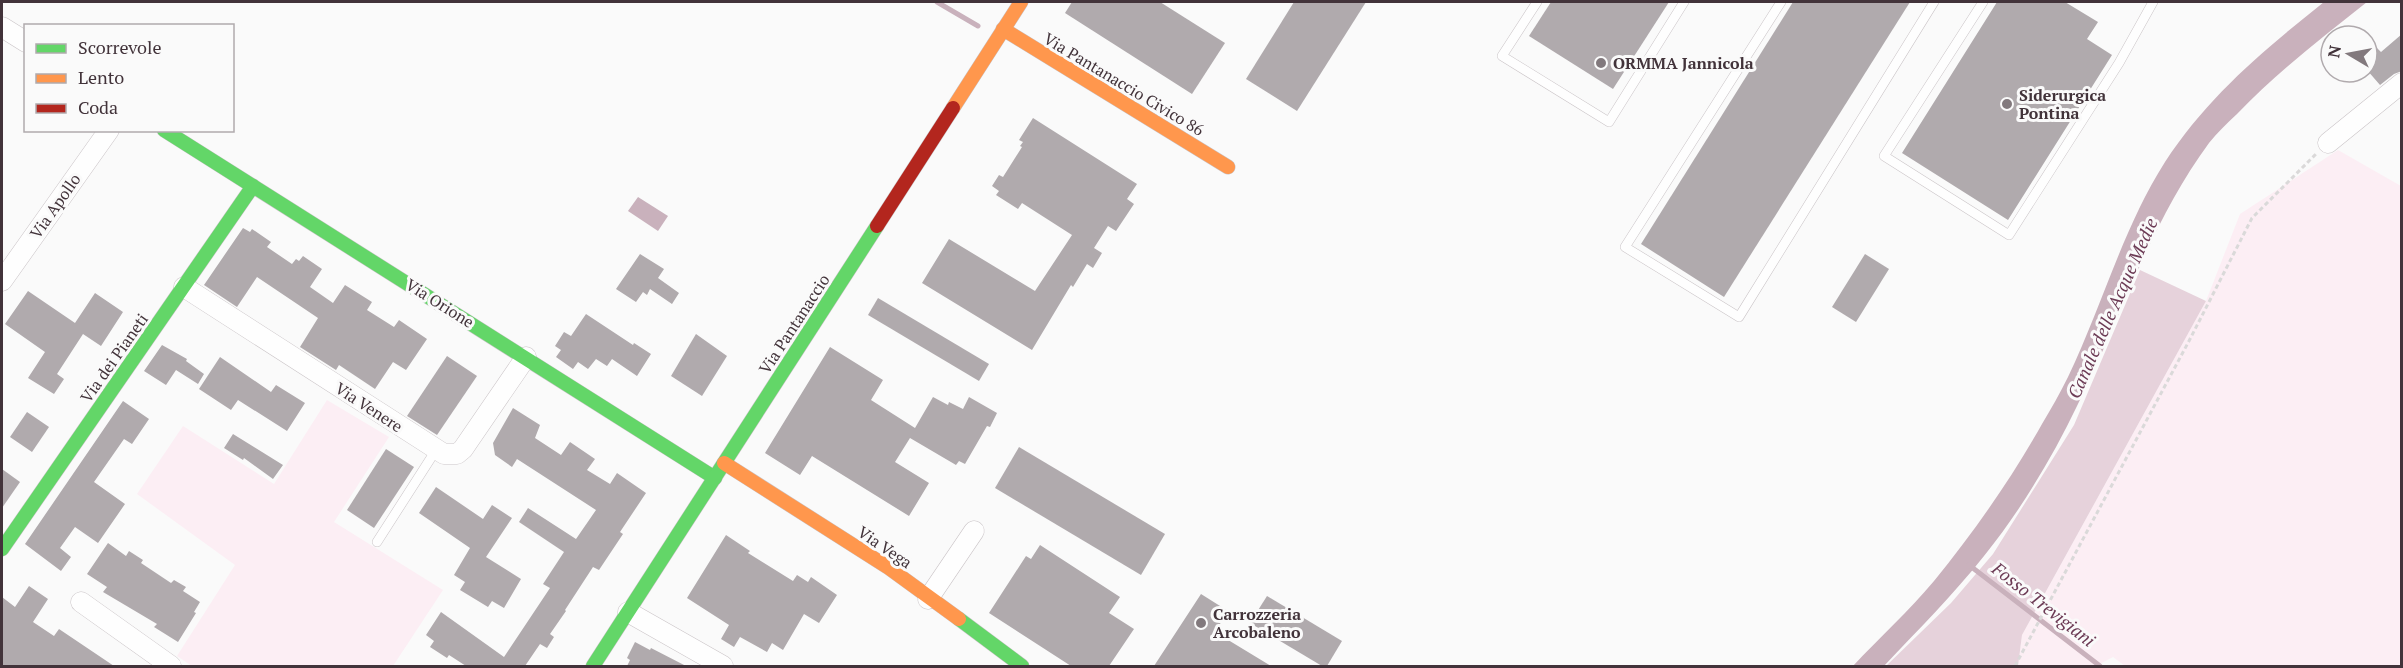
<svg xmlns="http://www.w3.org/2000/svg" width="2403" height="668" viewBox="0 0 2403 668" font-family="'PT Serif',serif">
  <rect width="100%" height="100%" fill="#fafafa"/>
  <g fill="#fceef4">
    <path d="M2338,150L2401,186V666H2125L2113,657L2096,666H2018L2022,635L2206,301L2240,214Z"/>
    <path d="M327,400L389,437L334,522L443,590L393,666H192L177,656L235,565L137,494L183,426L274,484Z"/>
  </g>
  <path fill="#e6d2db" d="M2140,270L2206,301L2022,635L2018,666H1886L1951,603L1993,554L2074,425Z"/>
  <g fill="#c9b1bc">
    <path d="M2324,2H2367C2322,38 2277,72 2237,114C2227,123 2217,133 2209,143C2150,223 2121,318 2077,406C2052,458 2021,510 1984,556C1953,595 1918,630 1884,666H1853C1879,638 1909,611 1934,581C1974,532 2011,479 2042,424C2051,409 2060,393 2068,377C2102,306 2123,228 2165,162C2208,96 2264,50 2324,2Z"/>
    <path d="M638,197L668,216L658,231L628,211Z"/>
  </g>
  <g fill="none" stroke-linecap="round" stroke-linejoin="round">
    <g stroke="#c9b1bc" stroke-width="5">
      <path d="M937,2L978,26"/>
      <path d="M1969,565L2100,666"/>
    </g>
  </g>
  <g fill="#b0aaad">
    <path d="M1072,2H1160L1225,43L1192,94L1065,13Z"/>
    <path d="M1294,2H1366L1297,111L1246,79Z"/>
    <path d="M1551,2H1669L1613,89L1529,36Z"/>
    <path d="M1793,2H1910L1724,297L1641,244Z"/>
    <path d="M1997,2H2065L2098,22L2087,39L2112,55L2008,220L1902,153Z"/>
    <path d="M2402,34V71L2394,74L2380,85L2367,70V55L2376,47L2381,52Z"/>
    <path d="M1033,118L1137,184L1127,199L1134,204L1116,231L1108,226L1094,248L1102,253L1093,268L1087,264L1073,287L1071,285L1032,350L922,283L949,239L1035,291L1072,235L1022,203L1018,209L996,195L999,191L992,186L999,175L1003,177L1022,147L1020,146L1023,142L1019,140Z"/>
    <path d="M243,228L250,232L252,229L271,242L267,247L292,264L296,259L299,261L303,256L322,269L310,287L333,303L345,285L372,302L367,310L394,327L399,320L427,339L406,370L393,362L375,389L339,365L336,370L300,347L318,318L257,277L237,307L204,285Z"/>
    <path d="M640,254L664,269L658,278L679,293L672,304L650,289L647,295L643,292L636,302L616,289Z"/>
    <path d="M1865,254L1889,269L1856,322L1832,307Z"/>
    <path d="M28,291L75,323L95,293L123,312L101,346L83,334L57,374L64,379L54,394L28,378L45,352L5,324Z"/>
    <path d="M878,298L989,364L979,381L868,315Z"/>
    <path d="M586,314L633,345L634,343L651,354L637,376L612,359L607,366L596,359L588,369L578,362L573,369L556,357L561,350L555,346L564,332L571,336Z"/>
    <path d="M696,334L727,356L702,396L671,376Z"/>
    <path d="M162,345L187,359L186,361L204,374L198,384L176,370L166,385L144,371Z"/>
    <path d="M830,347L883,380L871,400L915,428L933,397L948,405L949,402L963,409L969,397L997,413L990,427L987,426L965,464L959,461L956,465L910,438L895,462L929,483L909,516L812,456L800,475L765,453Z"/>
    <path d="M447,356L477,376L437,435L407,416Z"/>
    <path d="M220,357L271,392L276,385L305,403L287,431L238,400L231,410L199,389Z"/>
    <path d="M123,401L149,419L132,444L124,439L94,482L125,504L98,543L75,527L60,548L71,557L61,571L25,544Z"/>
    <path d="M513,408L540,425L535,438L561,455L570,442L595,459L587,470L610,484L617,473L646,493L620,532L623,534L599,570L593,567L565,610L566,611L550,634L554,637L547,648L540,644L525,666H466L449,655L447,658L430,647L434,641L426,635L441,612L504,657L550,588L543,584L564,552L519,522L528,508L576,539L596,510L517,459L512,467L495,455L493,443Z"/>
    <path d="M27,412L49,427L32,452L10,437Z"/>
    <path d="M233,434L283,465L273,479L244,458L243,460L224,448Z"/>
    <path d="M1019,447L1165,534L1141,575L995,488Z"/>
    <path d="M386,449L414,467L374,528L347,510Z"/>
    <path d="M2,469L20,482L2,508Z"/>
    <path d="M436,487L483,519L492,505L512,518L486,557L521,579L504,608L492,601L488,607L460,590L465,582L454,575L470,548L419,513Z"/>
    <path d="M726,535L750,551L748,553L793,581L797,575L808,582L811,577L837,595L819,623L804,614L783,650L772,643L767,652L740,637L734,647L721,639L729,625L687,598Z"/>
    <path d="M108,543L126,556L129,551L143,560L141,563L171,583L174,580L186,587L183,591L200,602L194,612L196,613L178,642L154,627L157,624L103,592L107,587L87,574Z"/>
    <path d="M1040,545L1120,597L1109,613L1134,629L1109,666H1071L989,613L1026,556L1031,559Z"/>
    <path d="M29,586L48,599L33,622L54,636L59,629L114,666H2V597L15,607Z"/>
    <path d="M1201,594L1228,611L1215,632L1271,666H1154Z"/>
    <path d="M1267,596L1342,641L1327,666H1322L1250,623Z"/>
    <path d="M635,642L650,650L651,648L686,666H627L630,660L627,658Z"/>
  </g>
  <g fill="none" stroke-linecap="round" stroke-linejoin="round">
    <g stroke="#cac4c7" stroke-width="10">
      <g id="lane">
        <path d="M1537,2L1502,56L1609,122L1684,2"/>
        <path d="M1781,2L1625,247L1739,317L1934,2"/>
        <path d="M1983,2L1884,156L2009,235L2119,63L2153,2"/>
        <path d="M377,542L436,450"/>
      </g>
    </g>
    <g stroke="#cac4c7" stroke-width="21">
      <g id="street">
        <path d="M2,27L26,42"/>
        <path d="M2328,143L2402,83"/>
        <path d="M2,281L109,130"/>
        <path d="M184,287L444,454H457L463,449L526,357"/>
        <path d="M928,599L974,531"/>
        <path d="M81,602L171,666"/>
        <path d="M628,612L723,666"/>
      </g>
    </g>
    <g stroke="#cac4c7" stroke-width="15">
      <g id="fast">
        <path d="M164,130L715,478"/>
        <path d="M2,549L253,186"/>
        <path d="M959,619L1022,666"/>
        <path d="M593,666L877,226"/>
      </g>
    </g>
    <g stroke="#cac4c7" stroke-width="15">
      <g id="slow">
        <path d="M1003,29L1228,167"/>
        <path d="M953,108L1021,2"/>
        <path d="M724,463L889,568L959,619"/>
      </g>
    </g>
    <g stroke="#cac4c7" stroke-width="15">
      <path id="jam" d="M877,226L953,108"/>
    </g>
    <path stroke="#dad9d9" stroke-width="3" stroke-dasharray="4.5 3" stroke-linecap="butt" d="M2015,666L2189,341L2252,218L2316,154"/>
    <use href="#lane" stroke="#fefefe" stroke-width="9"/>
    <use href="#street" stroke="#fefefe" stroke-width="20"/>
    <use href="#fast" stroke="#63d668" stroke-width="14"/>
    <use href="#slow" stroke="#ff974d" stroke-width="14"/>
    <use href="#jam" stroke="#b3261e" stroke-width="14"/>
  </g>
  <g fill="#82797d" stroke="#fafafa" stroke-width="2">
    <circle cx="1601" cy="63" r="6"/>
    <circle cx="2007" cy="104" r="6"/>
    <circle cx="1201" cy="623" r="6"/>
  </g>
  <g text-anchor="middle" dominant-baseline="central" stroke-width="6" stroke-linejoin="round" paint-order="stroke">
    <g font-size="16" font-weight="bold" fill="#42333a" stroke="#fafafa" text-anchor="start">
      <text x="1613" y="63">ORMMA Jannicola</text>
      <text x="2019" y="95">Siderurgica<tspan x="2019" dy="18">Pontina</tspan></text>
      <text x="1213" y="614">Carrozzeria<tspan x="1213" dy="18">Arcobaleno</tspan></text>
    </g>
    <g font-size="16" fill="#42333a" stroke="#fafafa">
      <text transform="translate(1124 84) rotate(31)">Via Pantanaccio Civico 86</text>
      <text transform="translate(55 206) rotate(-55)">Via Apollo</text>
      <text transform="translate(440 303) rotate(32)">Via Orione</text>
      <text transform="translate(794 324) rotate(-57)">Via Pantanaccio</text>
      <text transform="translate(114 358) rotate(-55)">Via dei Pianeti</text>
      <text transform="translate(369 407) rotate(33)">Via Venere</text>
      <text transform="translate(885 547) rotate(34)">Via Vega</text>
    </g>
    <g font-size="18" font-style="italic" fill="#6c3b55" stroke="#fafafa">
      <text transform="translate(2112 308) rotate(-66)">Canale delle Acque Medie</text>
      <text transform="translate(2044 604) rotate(38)">Fosso Trevigiani</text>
    </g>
  </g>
  <rect width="2403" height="668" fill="none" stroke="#42333a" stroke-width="6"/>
  <rect x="24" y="24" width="210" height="108" fill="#fafafa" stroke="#b0aaad" stroke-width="1.5"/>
  <rect x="36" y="44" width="30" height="9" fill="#63d668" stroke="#b0aaad" stroke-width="1.5"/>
  <text x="78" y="54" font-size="18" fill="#42333a">Scorrevole</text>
  <rect x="36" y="74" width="30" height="9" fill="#ff974d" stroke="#b0aaad" stroke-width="1.5"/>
  <text x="78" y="84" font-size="18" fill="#42333a">Lento</text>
  <rect x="36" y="104" width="30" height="9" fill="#b3261e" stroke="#b0aaad" stroke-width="1.5"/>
  <text x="78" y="114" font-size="18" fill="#42333a">Coda</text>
  <g transform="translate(2349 54) rotate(280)"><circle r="28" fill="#fafafa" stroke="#b0aaad" stroke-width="1.5"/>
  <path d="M0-4.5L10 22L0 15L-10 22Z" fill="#82797d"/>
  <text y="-9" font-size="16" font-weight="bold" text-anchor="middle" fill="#42333a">N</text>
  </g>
</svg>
